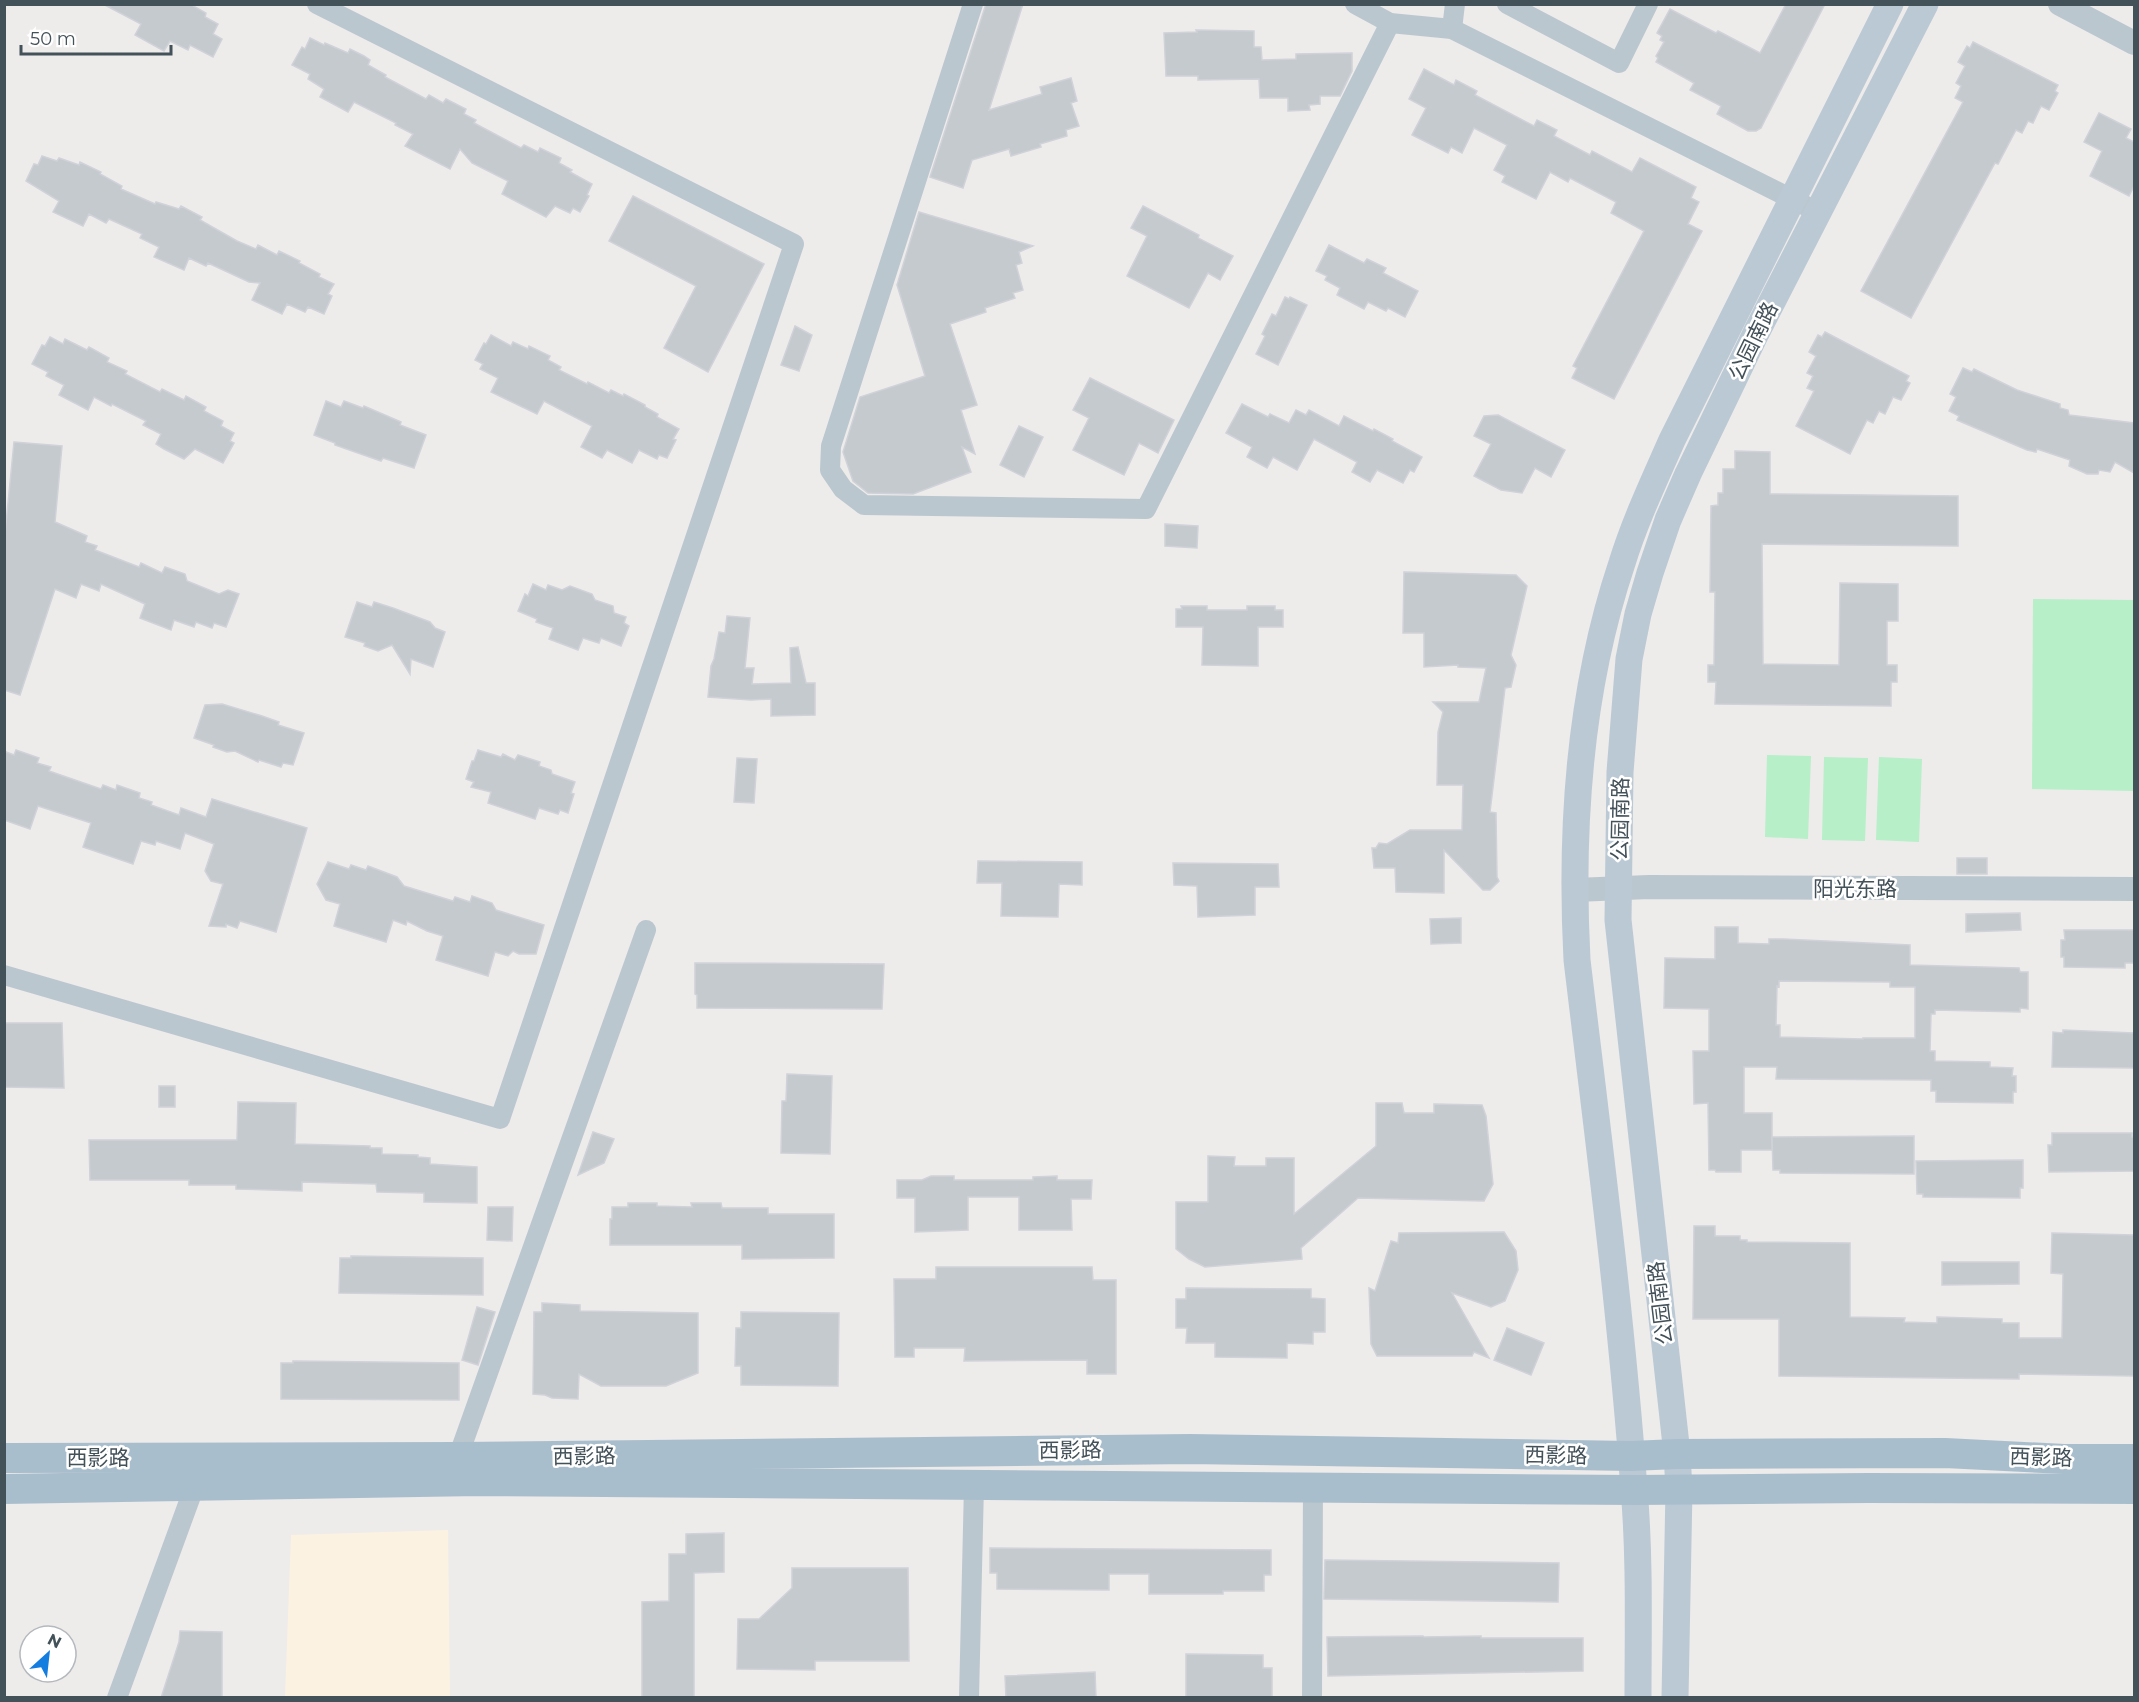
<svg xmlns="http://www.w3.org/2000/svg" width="2139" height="1702" viewBox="0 0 2139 1702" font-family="Montserrat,'Noto Sans SC',sans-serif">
  <rect width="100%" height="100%" fill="#eeebeb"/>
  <path fill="#fcf2e2" d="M448,1530L450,1697H285L291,1535Z"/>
  <g fill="#b6efc8">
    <path d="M2033,599L2134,600V791L2032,789Z"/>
    <path d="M1767,755L1811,756L1808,839L1765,837Z"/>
    <path d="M1824,757L1868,758L1865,841L1822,840Z"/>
    <path d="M1879,757L1922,759L1919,842L1876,840Z"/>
  </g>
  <g fill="#c5cacf" stroke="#cfd2d8" stroke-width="1.5" fill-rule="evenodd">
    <path d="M103,4H190L206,13L205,17L218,24L213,34L222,39L213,57L190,45L188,50L170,41L164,51L135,35L141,24Z"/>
    <path d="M986,4H1023L989,110L1042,94L1040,87L1071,78L1077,101L1071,103L1079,126L1066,130L1067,136L1040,144L1041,147L1011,156L1009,149L972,160L963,188L930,177Z"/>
    <path d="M1786,4H1825L1765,120L1761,128L1756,131H1748L1717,114L1721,106L1690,90L1694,83L1656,62L1658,58L1656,56L1664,42L1660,40L1662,36L1657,33L1670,9L1716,33L1718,31L1760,53Z"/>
    <path d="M1196,30L1254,31V47H1261L1262,60L1296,59V54L1352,53V71L1340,96H1320V104L1309,105L1310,110L1288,111V98H1260L1259,79L1198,80V76H1166L1164,33L1197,32Z"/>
    <path d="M310,38L324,45L325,43L348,53L350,49L364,56L370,60L368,65L386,75L385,77L426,99L429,95L443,103L446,99L466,109L464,114L476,120L474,123L521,148L524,145L538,152L540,148L561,158L559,163L572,170L570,172L592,184L587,195L589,196L580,212L573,208L570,213L555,206L546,217L502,194L508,181L472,163L460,149L450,169L405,146L413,134L395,125L396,123L354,102L348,112L320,97L324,89L308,79L310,74L292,65L302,47L305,49Z"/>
    <path d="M1973,42L2058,85L2055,91L2058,93L2049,110L2041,106L2033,123L2028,121L2022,133L2016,130L1998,164L1995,163L1911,318L1861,291L1963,102L1955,98L1961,86L1956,83L1965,66L1958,62L1967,46L1970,48Z"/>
    <path d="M1424,69L1454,85L1456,80L1477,91L1475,95L1534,126L1537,120L1557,130L1554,136L1590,155L1592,151L1632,172L1640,158L1696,187L1691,198L1699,202L1688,224L1702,231L1614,399L1572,378L1577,368L1573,366L1644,231L1611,213L1616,202L1570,178L1568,182L1550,172L1536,199L1502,182L1505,176L1494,170L1507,145L1474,128L1462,153L1451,147L1448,153L1412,135L1426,108L1409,99Z"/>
    <path d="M2099,113L2131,129L2126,138L2134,142V186L2129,196L2090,176L2102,151L2084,142Z"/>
    <path d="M42,156L57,161L59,158L79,165L80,162L101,172L100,174L122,186L121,189L155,204L156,202L179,209L181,206L202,217L200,220L237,241L256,249L258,245L277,255L279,251L300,261L299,263L320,274L319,277L334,284L328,294L332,296L324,314L308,307L305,312L287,304L282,314L252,300L260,283L249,282L208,263L206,266L189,258L184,270L154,257L159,247L140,238L142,234L109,219L106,223L89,214L83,226L53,212L59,201L26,181L34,164L38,165Z"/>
    <path d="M633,196L764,264L708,372L664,348L696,286L609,241Z"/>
    <path d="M1143,206L1199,235L1198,238L1233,256L1220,280L1208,273L1189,308L1127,276L1147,236L1131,228Z"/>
    <path d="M919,212L1033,246L1019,252L1022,263L1016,265L1023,290L1013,293L1015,298L985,308L986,312L950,324L977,405L961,410L975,454L962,447L971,472L913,494L868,493L853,481L843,452L860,397L925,376L897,285Z"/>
    <path d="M1329,245L1364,263L1367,259L1386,268L1383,273L1418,291L1405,317L1388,308L1386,311L1368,302L1364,309L1337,295L1340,288L1325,280L1327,276L1316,271Z"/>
    <path d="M1285,297L1289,299L1290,297L1307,305L1278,365L1256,354L1265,336L1262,334L1272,314L1276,316Z"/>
    <path d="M795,326L812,335L799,371L781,365Z"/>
    <path d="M1825,332L1909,376L1906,381L1910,383L1901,400L1893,397L1885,414L1879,411L1873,423L1867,420L1850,454L1796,426L1814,391L1807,388L1813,376L1807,373L1816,356L1809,352L1818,335L1822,337Z"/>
    <path d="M491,335L511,346L513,342L528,349L529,346L550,356L548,360L561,367L559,370L587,384L588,382L609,393L611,390L623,396L624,394L645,405V407L658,414L657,417L679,429L673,439L676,440L667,458L659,455L657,459L639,450L632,463L607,450L602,458L581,447L592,426L544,401L537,414L491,392L498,378L480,369L483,364L475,360L484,343L486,344Z"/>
    <path d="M50,337L63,344L65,339L87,350L89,347L109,358L107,362L127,371L125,374L160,392L162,389L184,400L186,396L206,407L204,411L223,421L221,426L234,433L230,441L234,443L223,463L195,449L184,459L164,449L156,444L161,434L143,425L146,421L112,404L111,406L94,397L88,410L59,395L64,385L46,376L48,372L32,364L42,345L45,346Z"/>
    <path d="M1963,368L1972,372L1974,369L2017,390L2060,404V408L2068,410L2069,415L2134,423V473L2115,462L2110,472L2099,470L2098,474H2087L2069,466L2070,460L2037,449L2036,452L2027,450L1957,420L1959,416L1949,411L1956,397L1950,394Z"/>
    <path d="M1090,378L1174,420L1158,453L1139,443L1124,475L1073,450L1089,418L1073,410Z"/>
    <path d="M326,401L341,407L344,401L363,408L364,406L401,422L400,425L426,435L414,468L383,458L381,461L335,445V443L314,435Z"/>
    <path d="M1242,404L1268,417L1270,414L1289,423L1296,410L1306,415L1309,410L1339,426L1344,416L1373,431L1374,429L1393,439L1392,441L1422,457L1414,472L1410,470L1403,483L1377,470L1370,482L1352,472L1357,462L1314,439L1297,470L1273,457L1267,468L1247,457L1252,447L1226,433Z"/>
    <path d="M1498,415L1565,450L1551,477L1535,468L1522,493L1501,490L1474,476L1491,444L1474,436L1484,416Z"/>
    <path d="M1019,426L1043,437L1024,477L1000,465Z"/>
    <path d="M14,442L62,446L55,522L87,536L85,542L97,546L95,550L139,567L141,563L162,573L165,567L185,574L187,581L219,594L228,590L239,594L226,627L214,623L212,628L196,622L194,627L174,620L171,630L140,618L145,604L101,584L99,591L81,584L76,598L55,589L20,695L4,690V544Z"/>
    <path d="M1735,451L1770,452V494L1958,496V546L1762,544L1763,664L1839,665L1840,583L1898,584V621H1887V665H1897V682H1891V706L1715,704L1716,682H1708V665H1714L1715,592H1710L1711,506L1718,505V493H1723V469H1735Z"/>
    <path d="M1165,524L1198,526L1197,548L1165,546Z"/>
    <path d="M1404,572L1516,575L1527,586L1511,655L1516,665L1511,687L1505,688L1490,812L1496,813L1497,877L1499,881L1490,890H1483L1444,850V893L1396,892L1395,868H1374L1372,848H1376L1379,843L1387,844L1410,830H1462L1463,785H1437L1438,732L1443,712L1433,702H1479L1486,668L1458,667V665L1424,667V633H1403Z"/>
    <path d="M533,584L546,590L548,585L562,590L570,586L592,594L595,600L613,606L614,613L626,617L624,623L629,626L621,646L601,638L599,643L583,638L578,650L549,639L553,628L536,622L537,619L518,611L525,594L528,596Z"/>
    <path d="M357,602L372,607L374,602L393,608L430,622L435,628L445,632L433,667L411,659L410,674L392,645L378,651L364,646L365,643L345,637Z"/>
    <path d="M1181,606H1207V610H1247V606H1275V610H1283V627H1258V666L1202,665L1203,627H1176V609H1182Z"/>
    <path d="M727,616L750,618L745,668H754L752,684L791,683L790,648L798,647L806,683H815V715L771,716V699L751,700L708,697L711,666L714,659L719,632L725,633Z"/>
    <path d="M222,704L262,716L279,722L278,725L304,733L293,765L283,763L281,767L259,760L258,762L235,751L227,752L213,747L214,745L194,738L205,705Z"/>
    <path d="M16,750L39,758L37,763L51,767L49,771L101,789L103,785L116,790L117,785L140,793L139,798L152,802L151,805L179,815L181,808L206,817L212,799L307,828L276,932L240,921L237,928L226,924V927L209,926L223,884L211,881L205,871L214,844L185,833L180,849L156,841L155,845L141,841L133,864L83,847L91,823L38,806L30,829L4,820V751L14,755Z"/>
    <path d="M478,750L501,757L503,754L515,760L518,755L540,762L539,766L551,770L552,774L575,782L571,793L574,794L568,813L560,810L558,814L539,808L535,819L488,803L491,792L471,787L474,782L466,779L472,761H474Z"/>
    <path d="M737,758L757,759L754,803L734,802Z"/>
    <rect x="1957" y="858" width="30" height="16"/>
    <path d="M978,861L1082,862V885L1059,884L1058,917L1001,916L1002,883H977Z"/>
    <path d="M328,862L349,869L351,865L366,870L368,866L397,877L404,886L453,901L455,897L470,902L472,896L492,903L496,910L544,925L536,954H519L513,951L508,956L495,952L488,976L436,960L443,936L427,931L407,921L406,925L393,920L386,942L334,926L340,904L326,900L317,884Z"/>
    <path d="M1173,863L1278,864L1279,887H1255V915L1198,917L1197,886L1174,885Z"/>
    <path d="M2020,913L2021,930L1966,932V914Z"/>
    <path d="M1461,918V943L1431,944L1430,919Z"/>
    <path d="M1715,927H1738V943L1769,944V939H1783L1910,945V965L2019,968L2020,972H2028V1009L2020,1008V1012L1935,1010V1014H1931L1930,1051H1935V1061L1990,1062V1067L2013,1068L2012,1076H2016V1092H2013V1103L1936,1102V1091H1931V1080L1776,1079L1777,1067H1744V1113H1772V1150H1741V1172H1716L1715,1170H1709L1708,1103L1694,1104L1693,1051H1709V1009L1664,1008L1665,958L1715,959ZM1779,981L1890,982V987H1915V1038H1863V1039L1780,1037V1025H1776L1777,986L1779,987Z"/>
    <path d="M2064,930H2134V963H2125V968L2064,967V957H2061V940H2065Z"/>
    <path d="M695,963L884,964L882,1009L697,1008V995L695,994Z"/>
    <path d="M4,1023H62L64,1088L4,1087Z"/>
    <path d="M2063,1030L2134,1033V1068L2052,1067L2053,1032L2063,1033Z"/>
    <path d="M787,1074L832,1076L830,1154L781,1153L782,1101H786Z"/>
    <rect x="159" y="1086" width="16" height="21"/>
    <path d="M238,1102L296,1103L295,1144L370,1146V1148H382V1154L418,1155V1157L430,1158V1164L477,1167V1203L424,1202V1193L377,1192L376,1184L302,1182V1191L236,1189V1185H189V1180H90L89,1140H237Z"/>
    <path d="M1376,1103H1402L1404,1113H1434V1104L1482,1105L1486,1116L1493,1184L1484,1201L1358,1198L1301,1248L1302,1259L1205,1267L1189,1259L1176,1249V1202H1208V1156L1235,1157L1234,1166H1266V1158H1294V1214L1376,1146Z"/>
    <path d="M593,1132L614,1139L604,1163L578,1175Z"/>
    <path d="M2052,1133H2132V1137H2134V1171L2049,1172L2048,1145H2052Z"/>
    <path d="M1914,1136V1174L1780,1173V1170H1773L1772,1137Z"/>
    <path d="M2023,1160V1188H2020V1198L1923,1197V1194H1917L1916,1161Z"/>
    <path d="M931,1176H954V1180H1033V1177L1057,1176V1180H1092L1091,1199H1071L1072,1230H1019V1197H968V1230L915,1232V1198H897V1180H922Z"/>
    <path d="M628,1203H657V1206L692,1207L691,1203H721L722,1208H768V1214H834V1258L742,1259V1245H610V1219H612V1207H628Z"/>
    <path d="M488,1207H513L512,1241L487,1240Z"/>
    <path d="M1694,1226H1715V1236H1740V1240H1747V1242L1850,1243V1317L1905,1318L1904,1322L1937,1323V1317L2002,1319V1323H2019V1338H2062L2063,1274L2051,1273L2052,1233L2134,1235V1376L2019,1374V1379L1779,1376V1319H1693Z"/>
    <path d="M1504,1232L1516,1251L1518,1270L1505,1301L1491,1307L1452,1293L1489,1358L1474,1352L1472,1356H1377L1371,1344L1369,1288L1375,1291L1391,1241L1398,1243L1399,1233Z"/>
    <path d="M351,1256L483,1258V1295L339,1293L340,1258H351Z"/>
    <path d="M1942,1262H2019V1284L1942,1285Z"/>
    <path d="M936,1267H1092L1093,1280H1116V1374H1087V1360L964,1361L965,1348H914V1357H895L894,1279H936Z"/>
    <path d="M1186,1288L1311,1289V1298L1325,1299V1332H1313V1344L1287,1343V1358L1215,1357V1343H1186L1187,1328H1176V1299H1186Z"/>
    <path d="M542,1303L580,1305V1311L698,1313V1373L666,1386H601L579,1374L578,1399L552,1398L545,1395L533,1394L534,1312H542Z"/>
    <path d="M477,1307L495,1312L478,1365L462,1360Z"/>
    <path d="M741,1312L839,1313L838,1386L741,1385V1366H735L736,1328H741Z"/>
    <path d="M1507,1328L1544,1343L1531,1375L1494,1360Z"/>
    <path d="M293,1361L459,1363V1400L281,1399V1363H293Z"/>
    <path d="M724,1533V1572L694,1573V1698H642V1602L669,1601V1554H686V1534Z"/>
    <path d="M990,1548L1271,1550V1575H1264V1591H1223V1594H1149V1574H1109V1590L997,1589V1573H990Z"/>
    <path d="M1325,1560L1559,1563L1558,1602L1324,1599Z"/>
    <path d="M792,1568H908L909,1661H815V1670L737,1669L738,1619H759L792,1588Z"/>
    <path d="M180,1631L222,1632V1698H161L179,1642Z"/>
    <path d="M1423,1636L1424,1637L1481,1636V1638H1583V1671L1328,1676L1327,1637Z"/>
    <path d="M1186,1654L1263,1655V1668H1272V1698H1186Z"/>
    <path d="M1095,1672L1096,1698H1006L1005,1676Z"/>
  </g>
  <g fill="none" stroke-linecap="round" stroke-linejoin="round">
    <g stroke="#bbc7cf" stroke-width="20">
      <path d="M973,4L831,446L830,470L843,489L864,505L1146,509L1390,23"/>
      <path d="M1355,4L1390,23L1452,29L1818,212"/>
      <path d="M1507,4L1619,63L1648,4"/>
      <path d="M1452,29L1455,4"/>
      <path d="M4,975L500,1119L794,244L317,4"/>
      <path d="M458,1457L646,930"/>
      <path d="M117,1698L195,1485"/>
      <path d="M969,1698L974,1485"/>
      <path d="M1312,1698L1313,1488"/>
    </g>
    <g stroke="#bbc7cf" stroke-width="24">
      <path d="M2060,4L2134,43"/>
      <path d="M1575,890L1649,887L2134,889"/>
    </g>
    <g stroke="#bbc9d4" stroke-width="27">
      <path d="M1638,1698C1638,1628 1640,1558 1634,1489C1621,1312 1598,1136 1577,960C1570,827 1579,691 1622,563C1635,521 1654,481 1672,440L1890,4"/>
      <path d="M1675,1698L1679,1489L1677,1454L1618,920L1620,772L1629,659L1638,614L1650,573L1668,520L1688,474L1756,333L1925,4"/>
    </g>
    <g stroke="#a9becc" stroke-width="30">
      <path d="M4,1458L458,1457L1190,1449L1631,1456L1677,1454L1945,1453L2064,1459H2134"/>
      <path d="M4,1489L478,1481L1635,1490L1868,1488L2134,1489"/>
    </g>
  </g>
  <g text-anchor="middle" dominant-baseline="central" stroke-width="5" stroke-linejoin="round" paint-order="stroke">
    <g font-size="21" fill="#435159" stroke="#fff">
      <text transform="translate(1753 341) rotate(-64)">公园南路</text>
      <text transform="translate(1620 819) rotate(-89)">公园南路</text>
      <text x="1855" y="888">阳光东路</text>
      <text transform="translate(1660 1303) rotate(-97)">公园南路</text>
      <text transform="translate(1070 1450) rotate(-1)">西影路</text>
      <text transform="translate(1556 1455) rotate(1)">西影路</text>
      <text transform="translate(584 1456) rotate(-1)">西影路</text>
      <text x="98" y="1457">西影路</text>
      <text transform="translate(2041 1457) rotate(2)">西影路</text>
    </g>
  </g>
  <rect width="2139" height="1702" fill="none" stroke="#435159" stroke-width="12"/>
  <g transform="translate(48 1654) rotate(27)"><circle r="28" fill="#ffffff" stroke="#b4b9bd" stroke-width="1.5"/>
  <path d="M0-4.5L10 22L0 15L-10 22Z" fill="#147de0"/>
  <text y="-9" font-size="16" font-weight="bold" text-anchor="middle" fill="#435159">N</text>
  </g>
  <path d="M21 45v9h150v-9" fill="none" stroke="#435159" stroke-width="3"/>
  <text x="30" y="45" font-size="18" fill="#435159" stroke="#ffffff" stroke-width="4.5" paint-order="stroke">50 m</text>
</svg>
